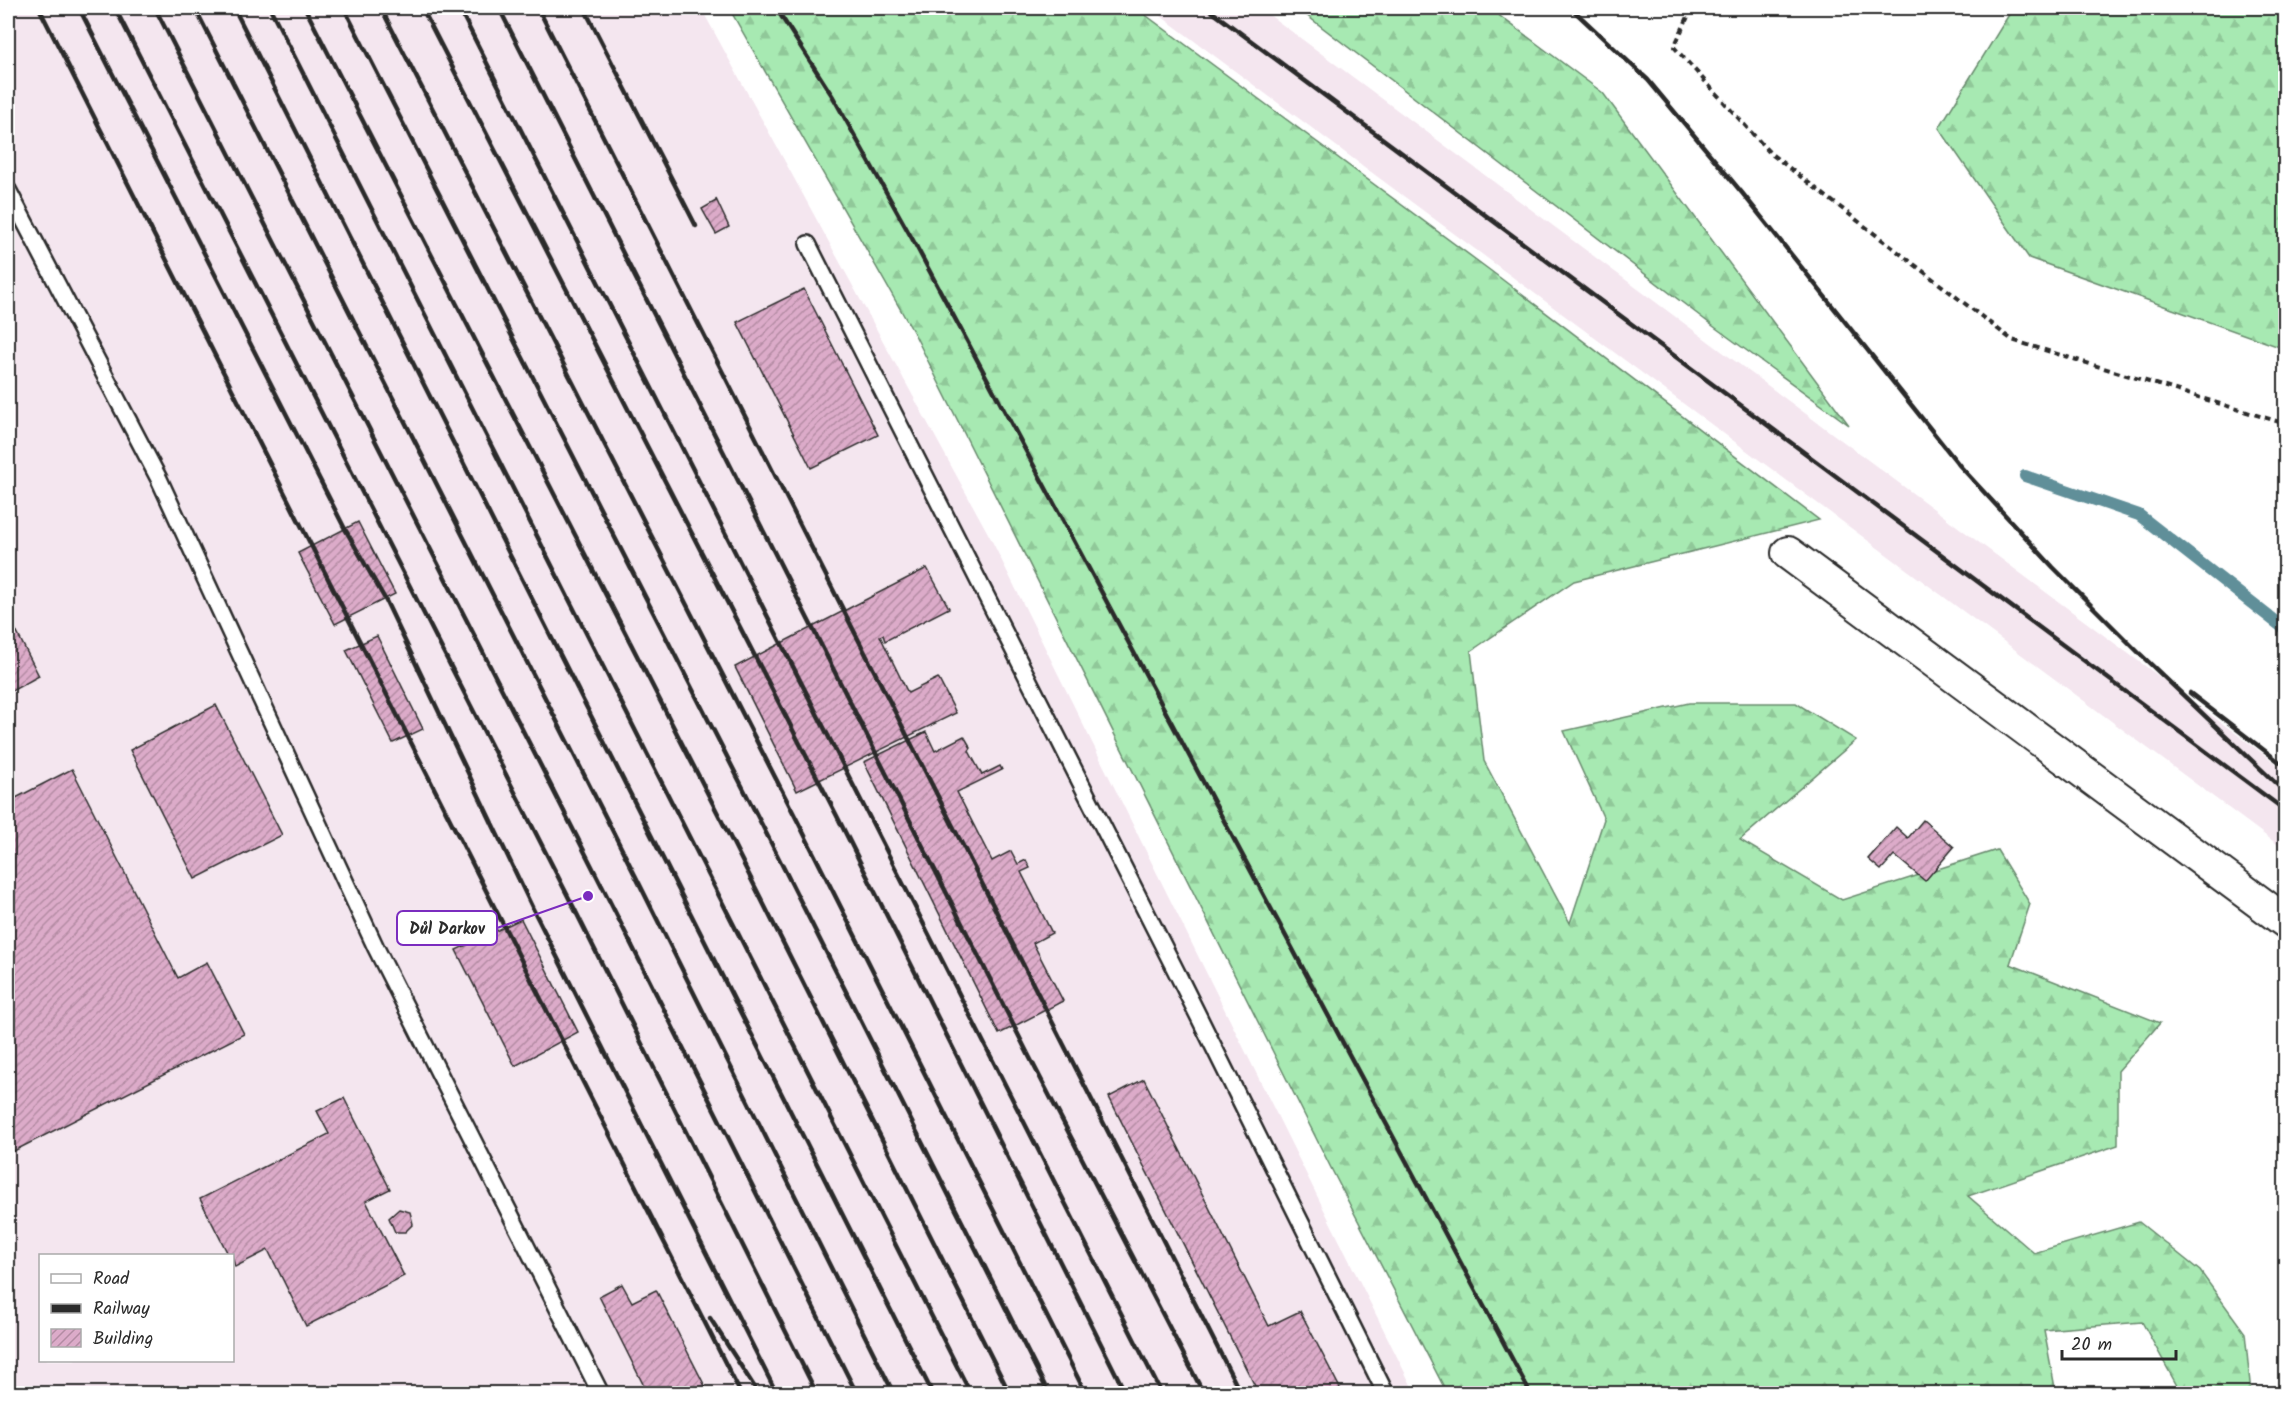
<svg xmlns="http://www.w3.org/2000/svg" width="2293" height="1401" viewBox="0 0 2293 1401" font-family="Kalam,sans-serif">
  <defs>
    <pattern id="forest-firs" width="22" height="20" patternUnits="userSpaceOnUse" patternTransform="scale(1.5)"><rect width="22" height="20" fill="#a7e9b2"/><path d="M5 1l3.5 6h-7zM16 11l3.5 6h-7z" fill="#90c899"/></pattern>
    <pattern id="building-hatch" width="6" height="6" patternUnits="userSpaceOnUse" patternTransform="scale(1.5)"><rect width="6" height="6" fill="#dcabc9"/><path d="M-1 1l2-2M0 6l6-6M5 7l2-2" fill="none" stroke="#b38ba3"/></pattern>
  </defs>
  <rect width="100%" height="100%" fill="#fff"/>
  <filter id="ink" filterUnits="userSpaceOnUse"><feTurbulence type="fractalNoise" baseFrequency=".0167" numOctaves="2"/><feDisplacementMap in="SourceGraphic" scale="12" xChannelSelector="R" yChannelSelector="G"/><feConvolveMatrix kernelMatrix="1 2 1 2 8 2 1 2 1" color-interpolation-filters="sRGB"/></filter>
  <g filter="url(#ink)">
    <g fill="#f4e6ef" fill-rule="evenodd">
      <path d="M8,8H701L990,537L1415,1393H8ZM40,1256H232V1360H40Z"/>
      <path d="M1150,8H1260L2285,770V850Z"/>
    </g>
    <g fill="url(#forest-firs)" stroke="#698a6e" stroke-width="1.5">
      <path d="M729,8H1136L1491,271L1819,520L1574,581L1471,651L1484,761L1570,923L1604,819L1564,731L1689,703H1796L1856,740L1740,840L1842,900L1997,850L2030,904L2010,964L2160,1023L2118,1071V1145L1968,1196L2034,1253L2139,1222L2200,1271L2245,1333L2251,1393H2181L2142,1322L2044,1330L2056,1393H1447L1333,1172L915,335Z"/>
      <path d="M1297,8H1489L1603,93L1849,425L1713,326Z"/>
      <path d="M2013,8H2285V349L2029,258L1939,128Z"/>
    </g>
    <g fill="none" stroke-linecap="round" stroke-linejoin="round">
      <path stroke="#618f99" stroke-width="12" d="M2025,476L2139,515L2286,630"/>
    </g>
    <g fill="url(#building-hatch)" stroke="#2b2b2b" stroke-width="1.5">
      <path d="M716,199L729,227L716,234L702,209L716,201Z"/>
      <path d="M804,289L878,435L811,468L737,322Z"/>
      <path d="M358,522L395,594L335,624L298,553Z"/>
      <path d="M927,568L949,608L885,641L883,635L880,636L908,693L938,678L956,713L797,791L735,667Z"/>
      <path d="M8,615L39,676L8,693Z"/>
      <path d="M377,636L423,729L393,743L346,650Z"/>
      <path d="M216,705L282,835L195,879L130,750Z"/>
      <path d="M926,732L935,751L964,736L971,748L969,751L982,775L1000,766L1002,770L957,792L992,861L1011,851L1018,864L1026,860L1030,868L1021,872L1052,933L1033,943L1063,1001L999,1034L864,762Z"/>
      <path d="M72,769L178,978L207,962L244,1034L8,1154V802Z"/>
      <path d="M1923,820L1954,847L1925,881L1894,855L1881,870L1868,859L1896,827L1908,838Z"/>
      <path d="M521,919L578,1032L515,1066L456,950Z"/>
      <path d="M1144,1079L1269,1326L1300,1311L1343,1394H1259L1109,1097Z"/>
      <path d="M344,1098L390,1189L366,1201L404,1276L306,1326L268,1250L235,1267L232,1256H229L200,1199L329,1134L317,1111Z"/>
      <path d="M399,1209L410,1212L413,1224L405,1232H395L389,1218Z"/>
      <path d="M622,1284L632,1302L656,1290L709,1394H648L599,1296Z"/>
    </g>
    <g fill="none" stroke-linecap="round" stroke-linejoin="round">
      <g stroke="#2b2b2b" stroke-width="20">
        <g id="service">
          <path d="M8,190L159,479L376,948L601,1394"/>
          <path d="M808,244L1176,971L1386,1394"/>
        </g>
      </g>
      <g stroke="#2b2b2b" stroke-width="36">
        <path id="minor" d="M1788,553L2286,922"/>
      </g>
      <path stroke="#2b2b2b" stroke-width="4" stroke-dasharray="6 4.5" stroke-linecap="butt" d="M1692,8L1674,47L1770,153L2012,340L2286,424"/>
      <use href="#service" stroke="#fff" stroke-width="15"/>
      <use href="#minor" stroke="#fff" stroke-width="32"/>
      <g stroke="#2b2b2b" stroke-width="4.5">
        <path d="M39,8C273,469 506,932 741,1394"/>
        <path d="M79,8L345,529L385,599L533,909L777,1394"/>
        <path d="M115,8L573,906L817,1394"/>
        <path d="M155,8L604,890L857,1394"/>
        <path d="M195,8L635,875L894,1394"/>
        <path d="M234,8L933,1394"/>
        <path d="M270,8L971,1394"/>
        <path d="M305,8L732,841L1010,1394"/>
        <path d="M344,8L762,825L1049,1394"/>
        <path d="M381,8L796,818L1086,1394"/>
        <path d="M422,8L837,816L1126,1394"/>
        <path d="M459,8L1162,1394"/>
        <path d="M499,8L1030,1058L1204,1394"/>
        <path d="M538,8L1241,1394"/>
        <path d="M584,8L696,226"/>
        <path d="M776,8L833,97L914,242L1531,1394"/>
        <path d="M1207,8L2286,811"/>
        <path d="M1571,8L1648,80L1743,194L1960,466L2053,567L2140,654L2286,793"/>
        <path d="M2190,693L2286,767"/>
        <path d="M710,1318L759,1394"/>
      </g>
    </g>
  </g>
  <path fill="none" stroke="#7b2cbf" stroke-width="2" d="M588 896L497 928"/>
  <circle fill="#7b2cbf" stroke="#fff" stroke-width="2" cx="588" cy="896" r="6"/>
  <rect fill="#fff" stroke="#7b2cbf" stroke-width="2" x="397" y="911" width="100" height="34" rx="6"/>
  <g font-size="16" text-anchor="middle" font-weight="bold" fill="#2b2b2b">
    <text x="447" y="934">Důl Darkov</text>
  </g>
  <rect width="2293" height="1401" fill="none" stroke="#fff" stroke-width="30"/>
  <rect x="15" y="15" width="2263" height="1371" fill="none" stroke="#2b2b2b" stroke-width="2" filter="url(#ink)"/>
  <rect x="39" y="1254" width="195" height="108" fill="#ffffff" stroke="#aaaaaa" stroke-width="1.5"/>
  <rect x="51" y="1274" width="30" height="9" fill="#ffffff" stroke="#aaaaaa" stroke-width="1.5"/>
  <text x="93" y="1284" font-size="18" fill="#2b2b2b">Road</text>
  <rect x="51" y="1304" width="30" height="9" fill="#2b2b2b" stroke="#aaaaaa" stroke-width="1.5"/>
  <text x="93" y="1314" font-size="18" fill="#2b2b2b">Railway</text>
  <rect x="51" y="1329" width="30" height="18" fill="url(#building-hatch)" stroke="#aaaaaa" stroke-width="1.5"/>
  <text x="93" y="1344" font-size="18" fill="#2b2b2b">Building</text>
  <path d="M2062 1350v9h114v-9" fill="none" stroke="#2b2b2b" stroke-width="3"/>
  <text x="2071" y="1350" font-size="18" fill="#2b2b2b" stroke="#ffffff" stroke-width="4.5" paint-order="stroke">20 m</text>
</svg>
